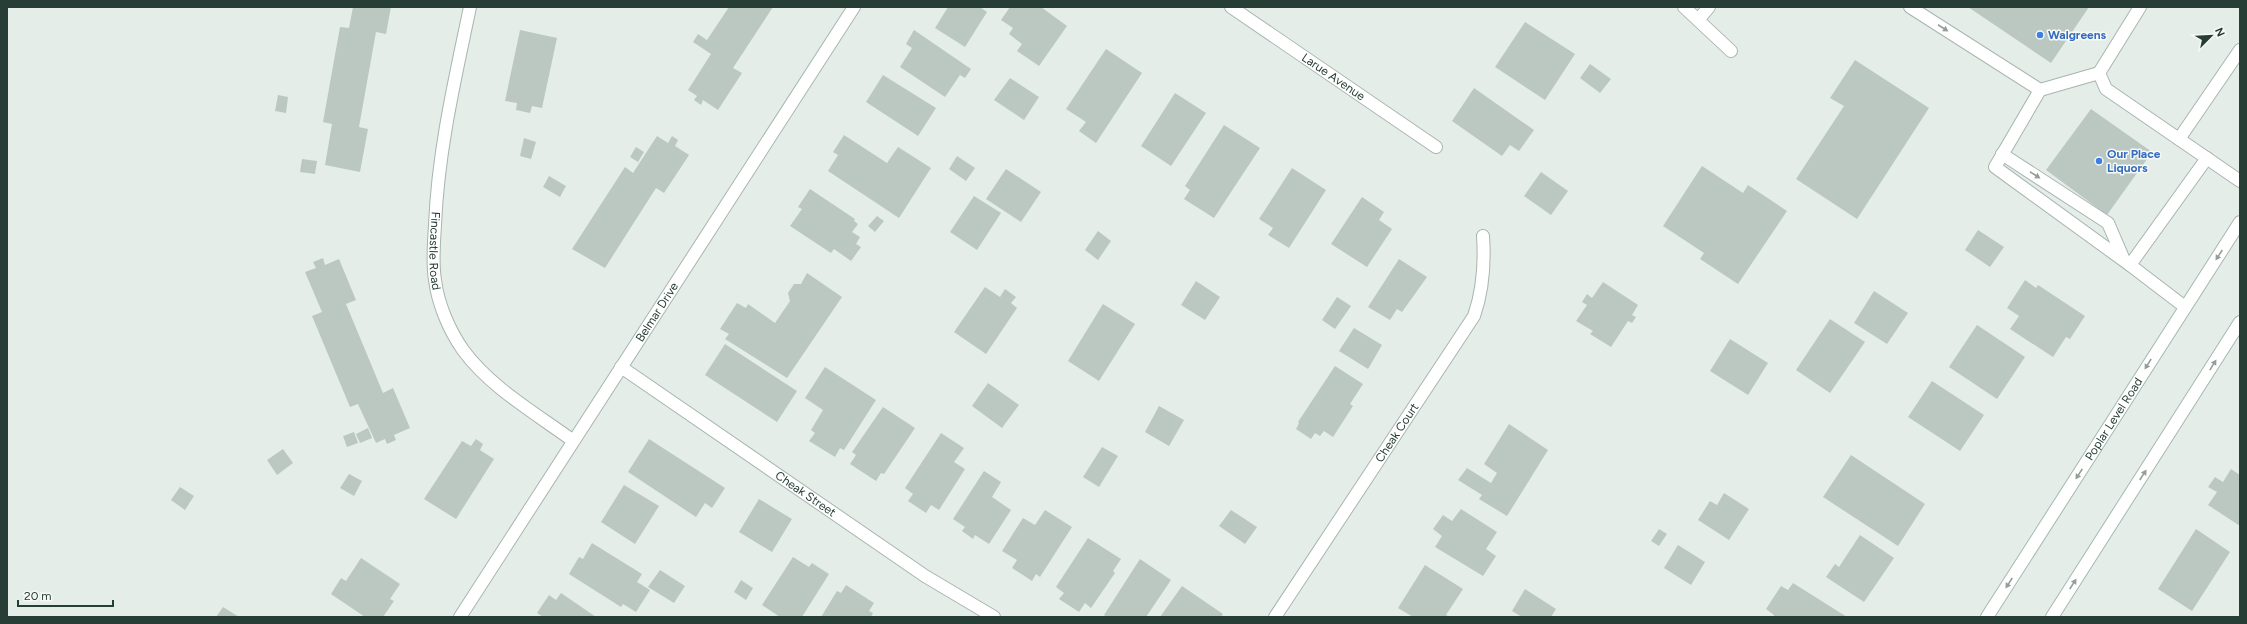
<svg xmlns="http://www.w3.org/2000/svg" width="2247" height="624" viewBox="0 0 2247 624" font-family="Figtree,sans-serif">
  <rect width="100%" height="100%" fill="#e5ede9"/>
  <g fill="#bbc8c2">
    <path d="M353,7H391L386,34L376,32L359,127L368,129L360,172L325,165L332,124L323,122L340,27L349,28Z"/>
    <path d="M729,7H773L733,68L742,73L718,110L703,100L701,105L694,100L697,96L688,90L711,54L693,42L698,34L707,40Z"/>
    <path d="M948,7H980L987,12L965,47L935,28Z"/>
    <path d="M1010,7H1041L1067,26L1039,66L1017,51L1022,44L1009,34L1013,28L1001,20Z"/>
    <path d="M1968,7H2089L2051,63Z"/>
    <path d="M1525,22L1575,54L1545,100L1495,67Z"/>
    <path d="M520,30L557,38L542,108L532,106L530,113L516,110L517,103L505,101Z"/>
    <path d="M914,30L971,69L965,78L960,75L945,97L900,67L912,48L906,44Z"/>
    <path d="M1106,49L1142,73L1096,143L1079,131L1086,122L1066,109Z"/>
    <path d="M1855,60L1929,108L1857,219L1796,179L1844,106L1830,98Z"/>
    <path d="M1590,64L1611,79L1600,93L1580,78Z"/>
    <path d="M883,75L936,108L918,136L866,102Z"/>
    <path d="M1010,78L1039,97L1024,120L994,100Z"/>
    <path d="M1474,88L1534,130L1519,151L1510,145L1502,156L1452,121Z"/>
    <path d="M1175,93L1206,113L1171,166L1141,146Z"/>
    <path d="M278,95L288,97L286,113L275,111Z"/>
    <path d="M2091,109L2152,152L2107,215L2046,170Z"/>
    <path d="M1224,125L1260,148L1214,218L1184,199L1190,190L1185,186Z"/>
    <path d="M844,135L887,163L898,147L931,168L899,218L828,171L838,155L833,152Z"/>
    <path d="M657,136L668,143L672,136L678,140L675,146L689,155L664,193L656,188L605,268L572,249L625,167L633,173Z"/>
    <path d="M524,138L536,142L531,159L520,156Z"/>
    <path d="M636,147L644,152L638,162L630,157Z"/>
    <path d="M957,156L975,168L966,181L949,169Z"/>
    <path d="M302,159L317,161L315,174L300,172Z"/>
    <path d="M1702,166L1743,193L1748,185L1787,211L1738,284L1700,259L1704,253L1663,226Z"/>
    <path d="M1292,168L1326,190L1289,248L1268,235L1273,228L1259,219Z"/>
    <path d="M1006,169L1041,192L1021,222L986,199Z"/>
    <path d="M1541,172L1568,191L1551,215L1524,196Z"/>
    <path d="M549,176L566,186L560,197L543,187Z"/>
    <path d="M810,189L855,219L854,221L858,224L852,232L860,237L856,244L861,247L851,261L834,249L831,253L790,226L802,209L798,207Z"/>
    <path d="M974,196L1001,213L977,250L950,232Z"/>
    <path d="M1362,197L1384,212L1379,220L1392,229L1367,267L1331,244Z"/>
    <path d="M877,216L884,221L875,232L868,226Z"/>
    <path d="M1978,230L2004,247L1990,267L1965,250Z"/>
    <path d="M1098,231L1111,241L1098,260L1085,250Z"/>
    <path d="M323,258L325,265L339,259L356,300L346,304L383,393L393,388L410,428L394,435L396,440L387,444L385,439L376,443L358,404L350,407L312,316L322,312L305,272L316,268L313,262Z"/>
    <path d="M1399,259L1427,277L1402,312L1397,309L1390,320L1368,307Z"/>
    <path d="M807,273L842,297L787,378L725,339L729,334L720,329L737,303L746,308L748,304L775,323L790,301L788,293L794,284H801Z"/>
    <path d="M2025,280L2036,288L2038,285L2085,316L2070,339L2066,337L2053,357L2010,329L2019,316L2007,308Z"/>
    <path d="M1196,281L1220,297L1205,320L1181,305Z"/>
    <path d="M1603,282L1638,305L1632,315L1636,317L1632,323L1628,321L1611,347L1590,334L1593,331L1576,321L1587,305L1582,302L1587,294L1592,298Z"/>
    <path d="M985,287L1000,297L1005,289L1016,297L1011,303L1017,308L986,354L954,332Z"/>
    <path d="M1874,291L1908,313L1887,344L1854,323Z"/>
    <path d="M1337,297L1351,306L1335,329L1322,320Z"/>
    <path d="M1103,304L1135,324L1099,381L1068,361Z"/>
    <path d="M1830,319L1865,342L1830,393L1796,370Z"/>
    <path d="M1977,325L2025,357L1997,399L1949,367Z"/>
    <path d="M1354,328L1382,345L1368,369L1339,351Z"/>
    <path d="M1730,339L1768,363L1748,395L1710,371Z"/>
    <path d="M725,344L797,391L777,422L705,375Z"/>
    <path d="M1335,366L1363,384L1350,404L1353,406L1333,437L1324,431L1320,436L1315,433L1311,439L1296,429L1299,423L1298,422Z"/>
    <path d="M825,367L876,400L844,450L840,448L835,457L809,441L815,433L811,430L823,410L805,398Z"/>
    <path d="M1932,381L1984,415L1960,451L1908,417Z"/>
    <path d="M988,383L1019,405L1002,428L972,406Z"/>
    <path d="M1159,406L1184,420L1169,446L1145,432Z"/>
    <path d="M883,407L915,428L884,474L881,473L876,481L850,464L856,455L852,452Z"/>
    <path d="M1509,424L1548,450L1507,516L1479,499L1482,495L1458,480L1467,468L1491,483L1497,473L1484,464Z"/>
    <path d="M368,428L372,438L360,443L356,434Z"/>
    <path d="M354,432L358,443L347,447L343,436Z"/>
    <path d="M941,433L964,448L954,462L965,469L939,510L931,505L926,513L908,501L913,494L905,488Z"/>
    <path d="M476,439L483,444L480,450L494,459L456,519L424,499L462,441L471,446Z"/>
    <path d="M649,439L725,488L712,508L705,503L696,517L628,472Z"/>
    <path d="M1102,447L1118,456L1099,487L1083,477Z"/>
    <path d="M283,449L293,463L277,475L267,460Z"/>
    <path d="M1851,455L1925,504L1898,546L1823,497Z"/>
    <path d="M2231,469L2240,475V526L2208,505L2217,492L2208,487L2215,477L2223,482Z"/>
    <path d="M984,471L1001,482L992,497L1011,510L989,544L975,535L973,539L962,531L965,527L953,519Z"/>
    <path d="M349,474L362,481L354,496L340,488Z"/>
    <path d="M624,485L659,506L635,544L601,522Z"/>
    <path d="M180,487L194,496L185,510L171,500Z"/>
    <path d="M1724,493L1749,509L1729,540L1698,520L1710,501L1717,505Z"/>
    <path d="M759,499L792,519L772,552L739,532Z"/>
    <path d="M1461,509L1497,532L1486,549L1496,556L1483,576L1435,547L1442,536L1433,529L1443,515L1452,521Z"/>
    <path d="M1045,510L1072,527L1040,577L1036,574L1032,581L1012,568L1017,560L1002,551L1023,518L1035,525Z"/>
    <path d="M1231,510L1257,527L1245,544L1219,526Z"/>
    <path d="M1659,529L1667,534L1659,546L1651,541Z"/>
    <path d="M2196,529L2230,552L2192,611L2158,589Z"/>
    <path d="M1860,535L1894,558L1864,602L1826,577L1835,564L1839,567Z"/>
    <path d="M1088,538L1121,559L1113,571L1115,573L1091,608L1085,603L1079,612L1059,599L1064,593L1056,587Z"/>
    <path d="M592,543L642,574L637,582L650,590L636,612L623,604L621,607L569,574L579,557L583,559Z"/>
    <path d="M1678,545L1705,562L1691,585L1664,568Z"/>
    <path d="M793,557L809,567L812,563L829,574L802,617H780L762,605Z"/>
    <path d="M361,558L400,584L390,599L394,601L383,617H365L331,594L341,578L346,581Z"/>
    <path d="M1140,559L1171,580L1146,617H1107L1104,615Z"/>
    <path d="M1425,565L1463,589L1446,615L1450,617H1413L1398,608Z"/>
    <path d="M660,570L685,586L674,603L648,587Z"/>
    <path d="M741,580L753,588L746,600L734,592Z"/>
    <path d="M1793,583L1847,617H1773L1774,615L1766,609L1781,586L1788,590Z"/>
    <path d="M846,585L874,603L869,611L873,613L871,617H821L837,591L841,593Z"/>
    <path d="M1182,586L1223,614L1221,617H1160Z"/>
    <path d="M1525,589L1556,609L1551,617H1522L1512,611Z"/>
    <path d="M561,593L596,617H543L537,613L549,595L556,600Z"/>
    <path d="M223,607L239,617H216Z"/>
  </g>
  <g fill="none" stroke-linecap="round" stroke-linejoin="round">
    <g stroke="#a8b5af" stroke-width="14">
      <g id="service">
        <path d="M1910,7L2040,90"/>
        <path d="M2140,7L2099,73L2106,89L2240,181"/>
        <path d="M1698,20L1709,7"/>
        <path d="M2099,73L2040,90L1995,167L2130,265"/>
        <path d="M2179,139L2240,50"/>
        <path d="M2002,154L2108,223L2124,260"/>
        <path d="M2185,307L2130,265L2207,158"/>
      </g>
    </g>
    <g stroke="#a8b5af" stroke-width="14">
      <g id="minor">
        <path id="s1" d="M470,7C455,79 438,151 435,225C434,243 432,262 435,280C438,304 449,330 463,350C490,387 535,413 572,440"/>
        <path id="s2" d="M1231,7L1436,147"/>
        <path d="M1684,7L1731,51"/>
        <path id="s3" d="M621,367L925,576L994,617"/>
        <path id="s4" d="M460,617L854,7"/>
        <path id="s5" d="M1275,617L1474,316C1483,290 1485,264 1483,236"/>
      </g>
    </g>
    <g stroke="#a5b8b0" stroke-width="14">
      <g id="secondary">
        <path id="s6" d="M1987,617L2240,222"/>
        <path d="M2052,617L2240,322"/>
      </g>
    </g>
    <use href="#service" stroke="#fff" stroke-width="12"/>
    <use href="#minor" stroke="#fff" stroke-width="12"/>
    <use href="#secondary" stroke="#fff" stroke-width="12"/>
  </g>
  <defs><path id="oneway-solid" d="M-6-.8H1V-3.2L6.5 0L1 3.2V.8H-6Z"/></defs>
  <g fill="#929e9a">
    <use href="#oneway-solid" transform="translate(1943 28) rotate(33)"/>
    <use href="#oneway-solid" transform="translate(2035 175) rotate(33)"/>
    <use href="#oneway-solid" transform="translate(2219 255) rotate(123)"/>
    <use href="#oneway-solid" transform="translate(2148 364) rotate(122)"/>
    <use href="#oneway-solid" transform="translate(2213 365) rotate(-58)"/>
    <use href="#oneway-solid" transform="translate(2079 474) rotate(123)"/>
    <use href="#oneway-solid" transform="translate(2143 475) rotate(-57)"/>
    <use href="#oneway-solid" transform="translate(2009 583) rotate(123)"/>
    <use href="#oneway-solid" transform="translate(2073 584) rotate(-57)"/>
  </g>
  <g fill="#3f7fe0" stroke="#f6faf7" stroke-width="1.5">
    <circle cx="2040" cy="35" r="4"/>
    <circle cx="2099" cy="161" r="4"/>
  </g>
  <g text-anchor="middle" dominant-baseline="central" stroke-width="3" stroke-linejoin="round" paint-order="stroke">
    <g font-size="12" font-weight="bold" fill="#366cbe" stroke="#f6faf7" text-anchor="start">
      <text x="2048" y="35">Walgreens</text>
      <text x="2107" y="154">Our Place<tspan x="2107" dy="14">Liquors</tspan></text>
    </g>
    <g font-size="12" fill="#263e35" stroke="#f6faf7">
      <text stroke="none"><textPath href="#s2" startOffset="124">Larue Avenue</textPath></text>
      <text stroke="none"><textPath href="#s1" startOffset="247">Fincastle Road</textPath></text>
      <text stroke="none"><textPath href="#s4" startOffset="363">Belmar Drive</textPath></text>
      <text stroke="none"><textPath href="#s6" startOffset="235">Poplar Level Road</textPath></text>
      <text stroke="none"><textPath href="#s5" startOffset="221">Cheak Court</textPath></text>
      <text stroke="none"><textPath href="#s3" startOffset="224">Cheak Street</textPath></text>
    </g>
  </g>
  <rect width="2247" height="624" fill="none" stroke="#263e35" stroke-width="16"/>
  <g transform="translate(2211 36) rotate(66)" stroke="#f6faf7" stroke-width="3" paint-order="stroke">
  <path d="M0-3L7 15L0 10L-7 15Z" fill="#263e35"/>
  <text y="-6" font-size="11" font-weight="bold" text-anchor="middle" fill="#263e35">N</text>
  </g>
  <path d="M18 600v6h95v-6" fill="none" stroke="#263e35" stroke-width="2"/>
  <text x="24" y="600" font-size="12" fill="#263e35" stroke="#f6faf7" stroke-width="3" paint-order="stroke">20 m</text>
</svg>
